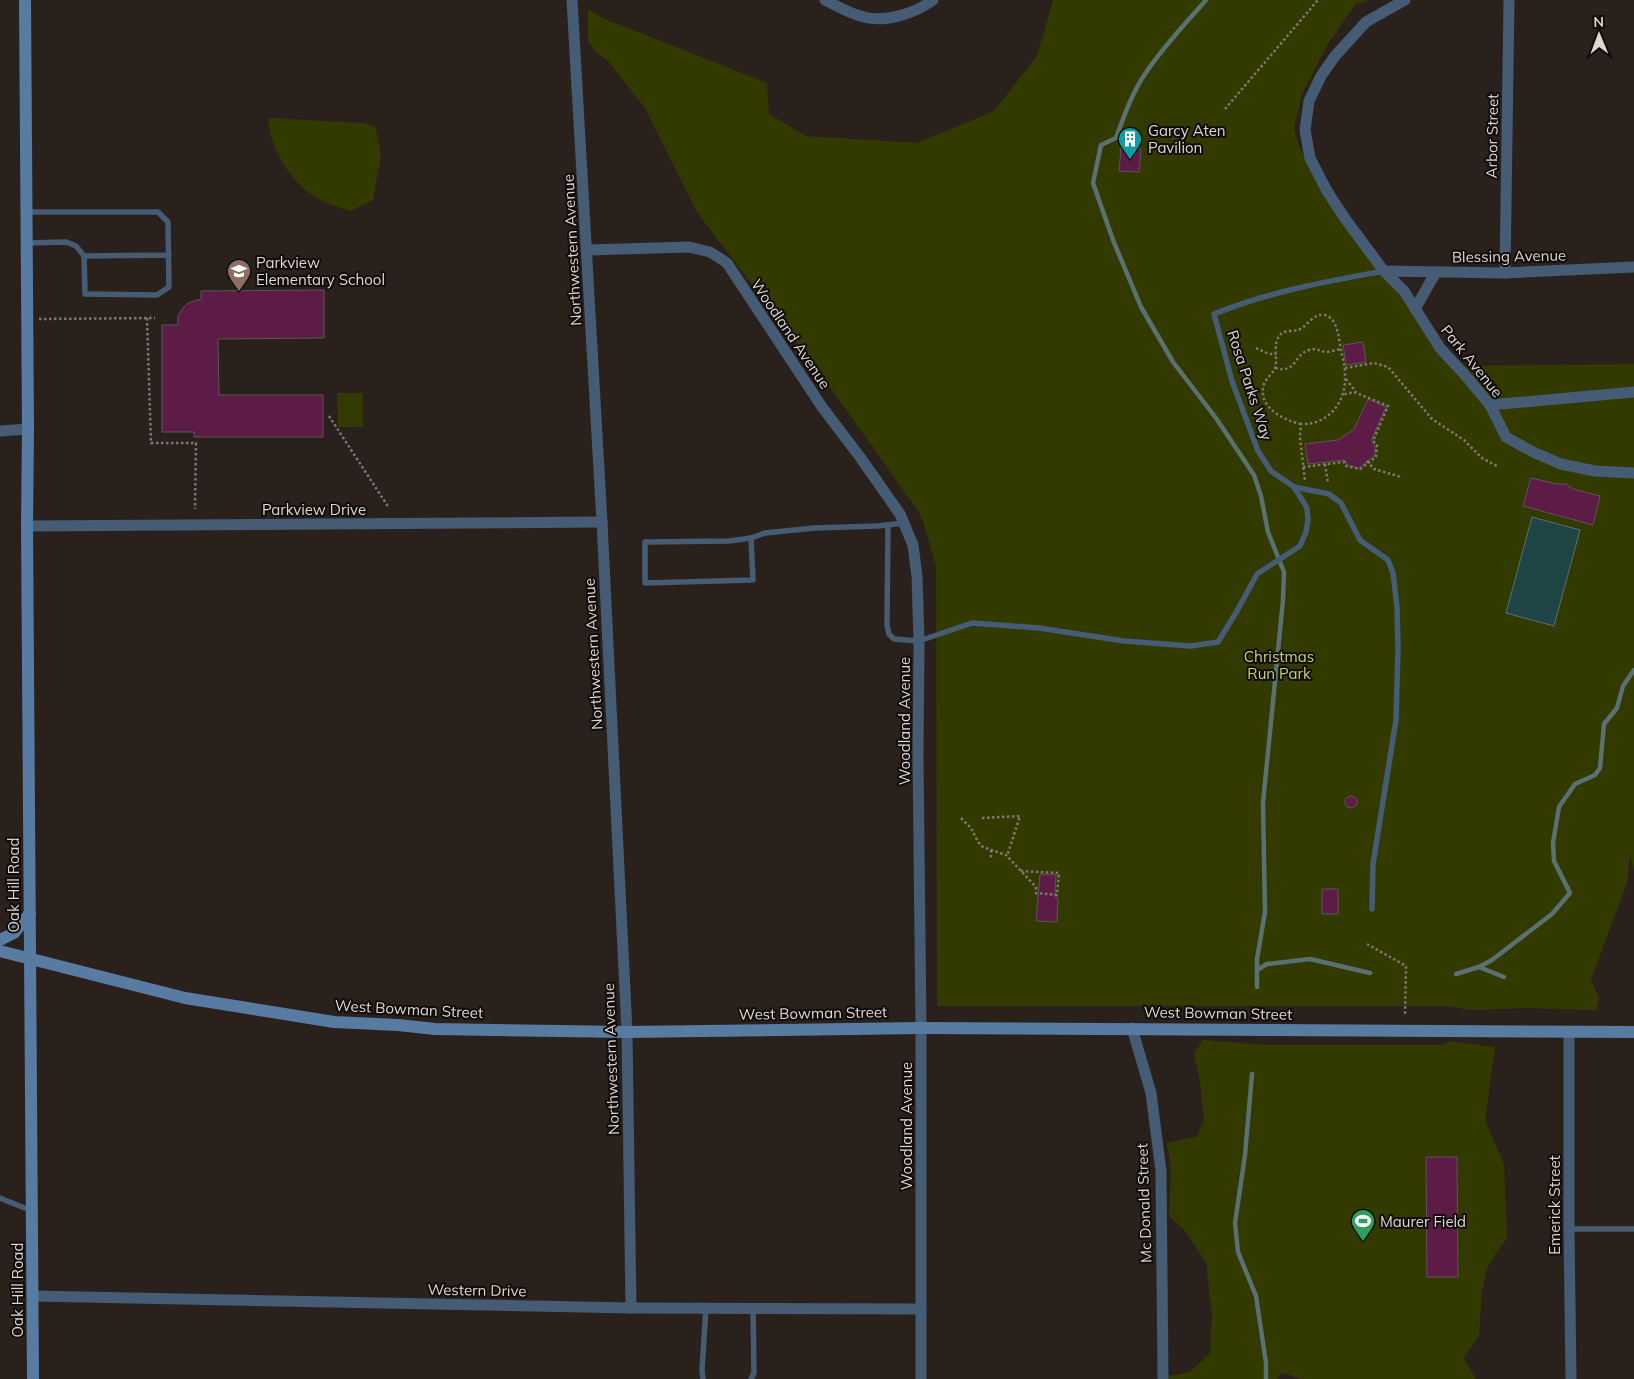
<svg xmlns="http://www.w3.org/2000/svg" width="1634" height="1379" viewBox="0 0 1634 1379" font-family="Mulish,sans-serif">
  <rect width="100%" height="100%" fill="#2a211d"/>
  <g fill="#333a00">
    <path d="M1053,0H1369L1355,5L1328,44L1302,94L1294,128L1299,146L1327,191L1449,366L1634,364V872L1630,855L1627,883L1591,980L1599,998L1596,1010L1526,1008L1471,1010L1446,1006H937L936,566L923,521L918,511L832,390L697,212L645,108L608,61L596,52L588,41V9L605,19L767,83L769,114L806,136L917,143L994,111L1037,56Z"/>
    <path d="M268,118L364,123L376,128L381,156L373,200L351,211C343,208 333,206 325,202C294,188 270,152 268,118Z"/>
    <path d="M337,393H363V427H338Z"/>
    <path d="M1203,1040L1267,1045H1443L1449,1041L1495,1047L1485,1120L1504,1164L1507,1237L1487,1268L1482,1291L1479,1336L1464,1358L1476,1379H1301L1282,1373L1277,1379H1168V1376L1190,1372L1210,1353L1212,1314L1206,1263L1186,1232L1169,1216L1171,1170L1167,1143L1197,1136L1204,1120L1200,1081L1194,1054Z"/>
  </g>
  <path fill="#204546" stroke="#597171" d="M1532,517L1580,530L1554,626L1506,613Z"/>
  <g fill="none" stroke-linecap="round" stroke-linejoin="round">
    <g stroke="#597171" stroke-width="4.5">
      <path d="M1206,0C1185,24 1162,48 1145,74C1132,93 1124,116 1116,138L1101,145L1093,183L1113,240L1141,307L1173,362L1216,418L1254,475L1261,496L1268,532L1284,572L1283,600L1263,803L1265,912L1257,959V987"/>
      <path d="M1479,967L1492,960L1552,914L1570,893L1554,861L1553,843L1559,807L1575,784L1595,775L1600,768L1604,724L1617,708L1623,686L1634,670"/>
      <path d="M1257,970L1267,964L1310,959L1370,973"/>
      <path d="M1456,974L1479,967L1504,977"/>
      <path d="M1252,1074L1245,1155L1235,1223L1238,1252L1256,1296L1266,1363V1379"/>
    </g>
  </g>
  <g fill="#5c1c46" stroke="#5e545a">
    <path d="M1121,148L1141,149L1139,172L1119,171Z"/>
    <path d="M324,290V338L218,339L219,395H323V437H194V432H162V325H178V316L182,309L188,303L201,299V291Z"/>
    <path d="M1363,342L1366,362L1346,365L1343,345Z"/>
    <path d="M1368,399L1386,407L1371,441L1375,446V455L1359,468L1347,465L1345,460L1308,464L1305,444L1338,440L1354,429Z"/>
    <path d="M1531,478L1557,484H1566L1573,489L1600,496L1593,525L1523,506Z"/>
    <circle cx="1351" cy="802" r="6"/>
    <path d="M1040,874L1056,875L1055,897L1058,898L1057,922L1036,921Z"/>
    <rect x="1322" y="889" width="16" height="25"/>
    <path d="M1426,1157H1457L1458,1277H1427Z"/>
  </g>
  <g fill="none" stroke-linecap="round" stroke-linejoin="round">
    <g stroke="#7e7773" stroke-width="2.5" stroke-dasharray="2.5 2.5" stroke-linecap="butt">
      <path d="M1225,109L1318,0"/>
      <path d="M147,318L151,443H196L195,509"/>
      <path d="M39,319L155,318"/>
      <path d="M1256,348L1269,354H1276"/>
      <path d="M1275,368C1297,374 1293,355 1309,350C1315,348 1318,350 1325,352C1330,352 1336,350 1341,349"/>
      <path d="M1345,368L1374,363L1388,367L1432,419L1464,440L1482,458L1497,466"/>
      <path d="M1346,379L1356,392"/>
      <path d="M329,416L389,508"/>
      <path d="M1301,424C1283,420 1257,407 1264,384C1266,378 1273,374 1275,368C1278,359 1273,347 1278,338C1282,329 1291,332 1298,330C1307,327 1313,313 1324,315C1338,317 1339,340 1341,351C1343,358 1345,366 1345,374C1347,401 1329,425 1301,424L1300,438L1305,481"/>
      <path d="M1367,461L1374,469L1401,477"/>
      <path d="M1325,464L1328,483"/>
      <path d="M1303,467L1344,462L1346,466L1360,469L1376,457L1377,445L1373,441L1388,406L1354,392L1342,395"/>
      <path d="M961,818L971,828L978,842L983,847L1006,855L1036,887V893L1057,895L1059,873L1021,871"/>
      <path d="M982,818L1020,816L1007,856"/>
      <path d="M991,850V858"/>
      <path d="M1367,944L1406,966L1405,1014"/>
    </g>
    <g stroke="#465b74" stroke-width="5.5">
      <path d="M27,212H158L168,222L169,287L157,295L85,294L84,256L169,255"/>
      <path d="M27,243L66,242L76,246L84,256"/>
      <path d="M1294,487L1329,494L1341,503L1360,540L1388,560L1393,573L1397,607L1398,649L1396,720L1373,864L1372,909"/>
      <path d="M888,525L887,625L889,634L894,639L919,641L972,623L1039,628L1124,641L1191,646L1218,642L1237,611L1257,574L1300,546L1306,532L1308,520L1307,508L1294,487L1271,471L1258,451L1232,381L1214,314C1271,291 1325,282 1384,271"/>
      <path d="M751,538L753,580L645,583V542L729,541L751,538L765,533L814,528L878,526L904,523"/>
      <path d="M0,1198L32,1211"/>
      <path d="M1569,1229H1634"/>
      <path d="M703,1379L702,1370L706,1308"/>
      <path d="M751,1379L754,1373L753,1308"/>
    </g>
    <g stroke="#465b74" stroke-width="11">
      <path d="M572,0L602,522L627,1032L631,1308"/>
      <path d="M825,0C837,6 850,14 864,17C885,23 916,13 933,0"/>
      <path d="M1405,0L1366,22L1335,56L1321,76L1309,101L1305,130L1310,158L1327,191L1346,220L1384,271L1404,291L1440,348L1465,375L1490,405L1506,437L1533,452L1561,464L1595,471L1634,473"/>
      <path d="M588,250L689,247L710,252L727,263L822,407L860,457L900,514L913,545L917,576L919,641L918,755L921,1028V1379"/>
      <path d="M1384,271L1505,273L1634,267"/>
      <path d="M1505,273L1509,0"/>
      <path d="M1415,309L1436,272"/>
      <path d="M1490,405L1634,392"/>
      <path d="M0,431L28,429"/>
      <path d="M27,526L602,522"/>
      <path d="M1132,1028L1151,1093L1161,1171L1163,1379"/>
      <path d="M1569,1032V1229L1571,1379"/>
      <path d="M33,1296L631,1308L921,1309"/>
    </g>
    <g stroke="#587ba2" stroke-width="12">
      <path d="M25,0L28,429L27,526L33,1379"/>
      <path d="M0,940L14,933L30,913"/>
      <path d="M0,951L185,998L334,1022L398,1025L435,1029L627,1032L921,1028L1634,1032"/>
    </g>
  </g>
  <defs>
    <g id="building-pin" transform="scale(1.25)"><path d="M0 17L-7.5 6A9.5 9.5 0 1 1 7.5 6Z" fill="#0f9aa8" stroke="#100c0a"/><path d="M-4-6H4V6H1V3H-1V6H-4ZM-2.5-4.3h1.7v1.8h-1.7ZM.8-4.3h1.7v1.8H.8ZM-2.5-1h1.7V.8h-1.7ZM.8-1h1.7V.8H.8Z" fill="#fff"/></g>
    <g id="school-pin" transform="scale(1.25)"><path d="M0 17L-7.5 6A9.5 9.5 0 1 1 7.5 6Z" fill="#8d6e63" stroke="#100c0a"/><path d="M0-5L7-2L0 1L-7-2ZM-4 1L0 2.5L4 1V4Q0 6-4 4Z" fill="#fff"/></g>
    <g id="stadium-pin" transform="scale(1.25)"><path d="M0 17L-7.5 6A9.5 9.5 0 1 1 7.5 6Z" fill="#2e9e5b" stroke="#100c0a"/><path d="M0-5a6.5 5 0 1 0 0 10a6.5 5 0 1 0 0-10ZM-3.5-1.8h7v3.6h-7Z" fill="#fff"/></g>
  </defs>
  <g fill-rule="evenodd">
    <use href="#building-pin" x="1130" y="139"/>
    <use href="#school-pin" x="239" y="271"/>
    <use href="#stadium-pin" x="1363" y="1221"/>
  </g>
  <g text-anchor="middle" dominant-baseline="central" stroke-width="4" stroke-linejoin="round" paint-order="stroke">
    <g font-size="15" fill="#ded8d5" stroke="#100c0a" text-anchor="start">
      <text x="1148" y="130">Garcy Aten<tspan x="1148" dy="17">Pavilion</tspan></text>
      <text x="256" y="262">Parkview<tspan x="256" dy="17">Elementary School</tspan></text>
      <text x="1380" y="1221">Maurer Field</text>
    </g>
    <g font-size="15" fill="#ded8d5" stroke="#100c0a">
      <text transform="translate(1492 136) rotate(-89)">Arbor Street</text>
      <text transform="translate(572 250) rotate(-93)">Northwestern Avenue</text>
      <text transform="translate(1509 256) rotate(-1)">Blessing Avenue</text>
      <text transform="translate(791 334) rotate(56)">Woodland Avenue</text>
      <text transform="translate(1472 361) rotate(51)">Park Avenue</text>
      <text transform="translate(1250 385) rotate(72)">Rosa Parks Way</text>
      <text x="314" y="509">Parkview Drive</text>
      <text transform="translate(593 654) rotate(-93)">Northwestern Avenue</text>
      <text transform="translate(904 721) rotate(-90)">Woodland Avenue</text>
      <text transform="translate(13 885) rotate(-90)">Oak Hill Road</text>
      <text transform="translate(409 1009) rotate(3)">West Bowman Street</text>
      <text transform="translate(813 1013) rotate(-1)">West Bowman Street</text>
      <text transform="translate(1218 1013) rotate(1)">West Bowman Street</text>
      <text transform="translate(611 1059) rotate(-92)">Northwestern Avenue</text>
      <text transform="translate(906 1126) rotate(-90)">Woodland Avenue</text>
      <text transform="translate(1144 1203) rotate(-92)">Mc Donald Street</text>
      <text transform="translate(1554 1205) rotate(-90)">Emerick Street</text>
      <text transform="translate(17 1290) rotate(-90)">Oak Hill Road</text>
      <text transform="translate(477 1290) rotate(1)">Western Drive</text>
    </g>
    <g font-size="15" fill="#c5d667" stroke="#100c0a">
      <text x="1279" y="656">Christmas<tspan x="1279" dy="17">Run Park</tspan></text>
    </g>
  </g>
  <g transform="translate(1599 35) rotate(359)" stroke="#100c0a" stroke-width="4" paint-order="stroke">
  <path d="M0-4L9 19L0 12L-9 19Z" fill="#ded8d5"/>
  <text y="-8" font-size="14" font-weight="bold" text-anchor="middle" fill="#ded8d5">N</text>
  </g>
</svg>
